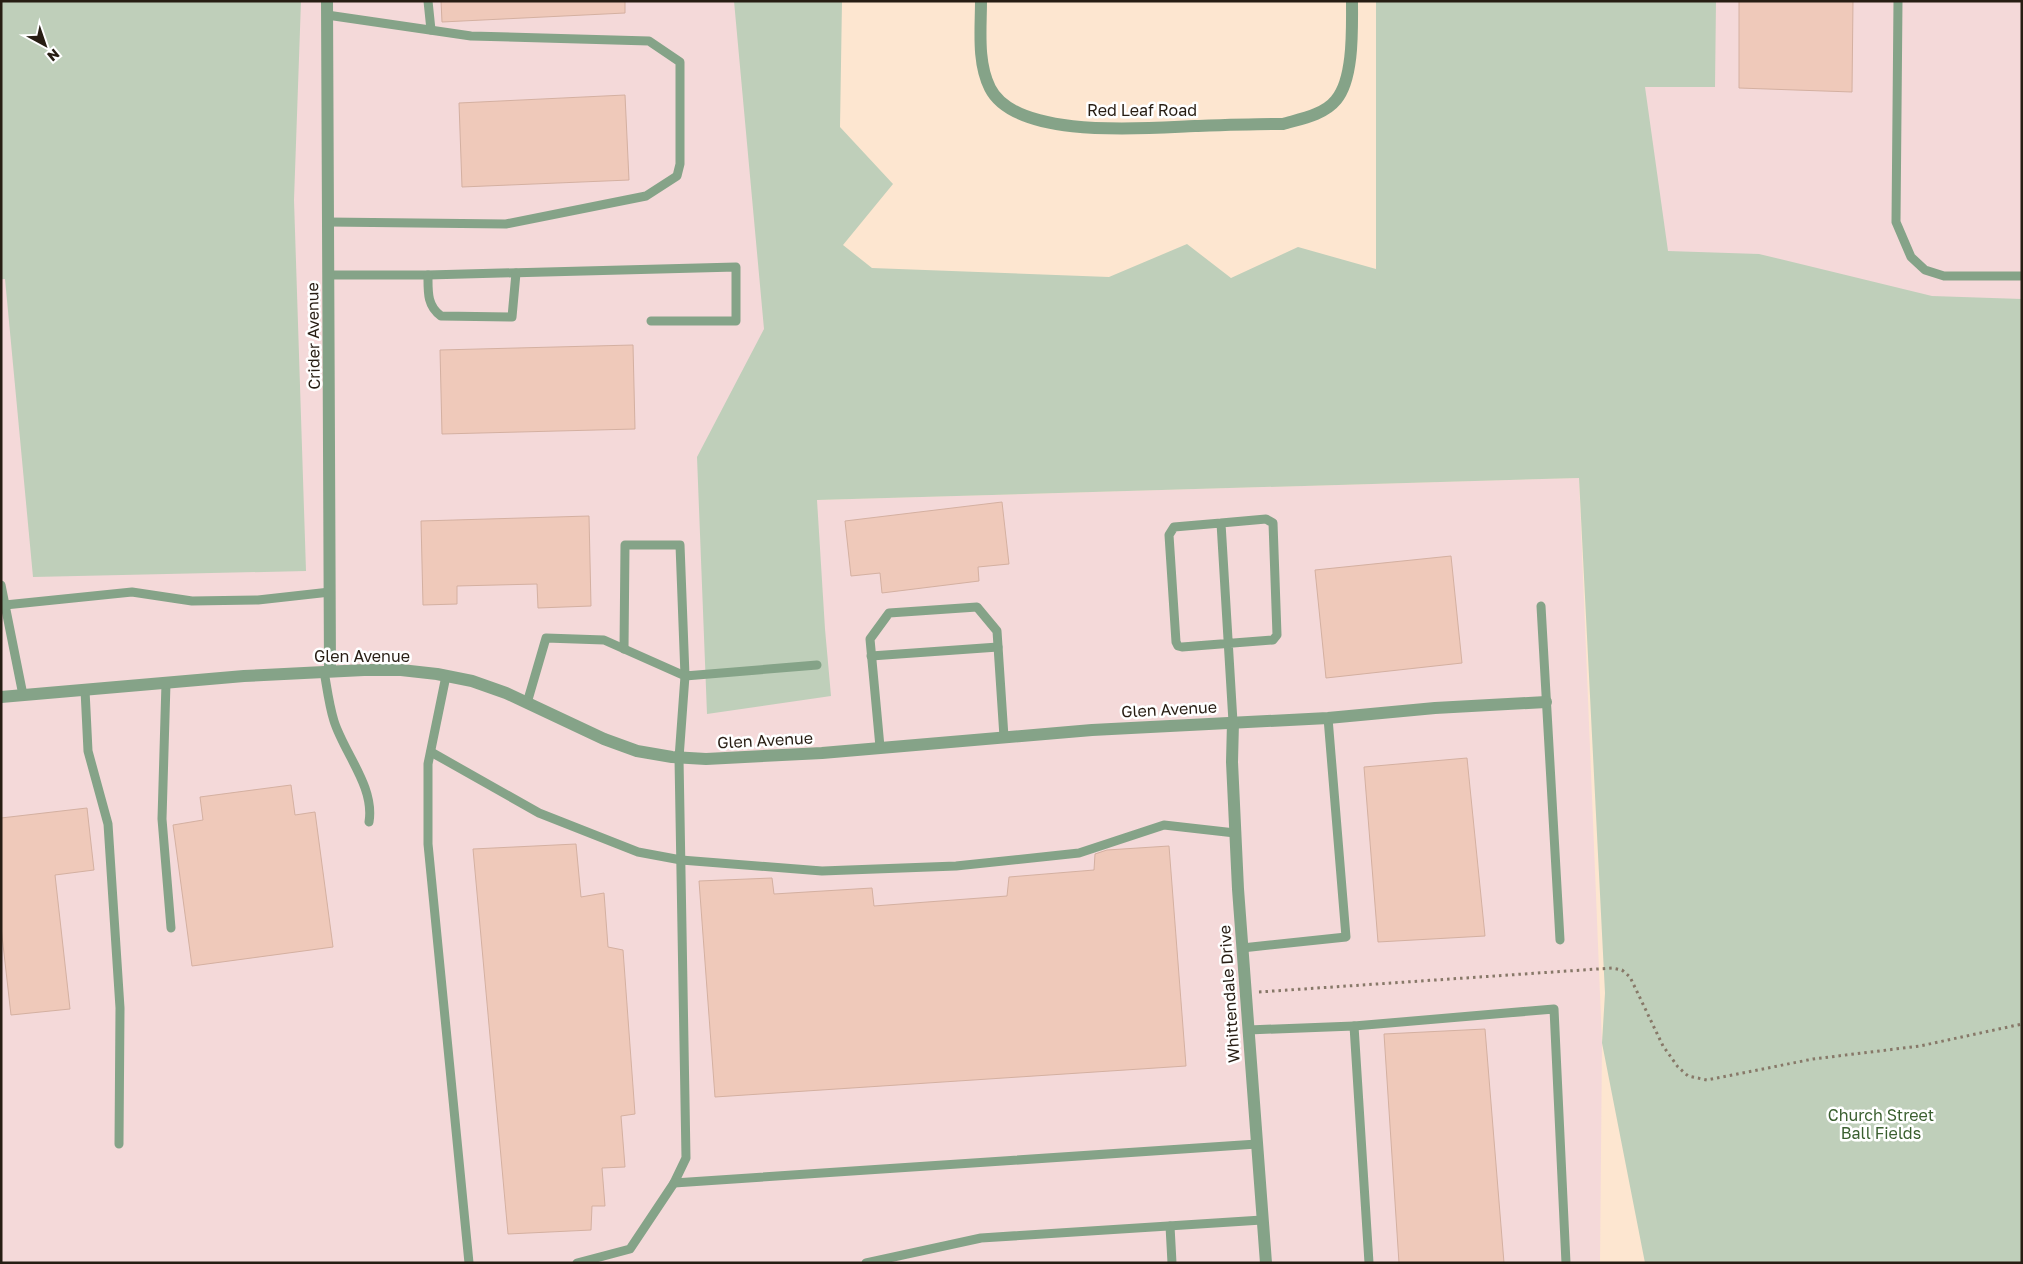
<svg xmlns="http://www.w3.org/2000/svg" width="2023" height="1264" viewBox="0 0 2023 1264" font-family="'Golos Text',sans-serif">
  <rect width="100%" height="100%" fill="#fde6d0"/>
  <g fill="#f4d9d9">
    <path d="M1,1H748L817,500L1579,478L1602,1043L1600,1263H1Z"/>
    <path d="M1637,1H2022V305L1652,300Z"/>
  </g>
  <g fill="#bfcfba">
    <path d="M1,1H301L294,200L306,571L33,577L5,279H1Z"/>
    <path d="M734,1H842L840,127L893,184L843,245L872,268L1109,277L1187,244L1231,278L1298,247L1376,269V1H1716L1715,87H1645L1668,251L1759,254L1932,296L2022,299V1263H1645L1602,1043L1605,993L1579,478L817,500L825,629L831,696L707,714L697,457L764,329Z"/>
  </g>
  <g fill="#efc9ba" stroke="#d4b0a1">
    <path d="M441,1H625V13L442,22Z"/>
    <path d="M1739,1H1853L1852,92L1739,88Z"/>
    <path d="M625,95L629,180L462,187L459,103Z"/>
    <path d="M633,345L635,429L442,434L440,350Z"/>
    <path d="M1002,502L1009,564L978,567L979,581L882,593L880,573L851,576L845,521Z"/>
    <path d="M589,516L591,606L538,608L537,584L457,586V604L423,605L421,521Z"/>
    <path d="M1451,556L1462,663L1326,678L1315,570Z"/>
    <path d="M1467,758L1485,936L1378,942L1364,767Z"/>
    <path d="M291,785L295,815L315,812L333,947L192,966L173,825L203,820L200,797Z"/>
    <path d="M87,808L94,870L55,875L70,1009L11,1015L1,927V818Z"/>
    <path d="M576,844L581,897L604,893L608,947L623,950L635,1114L621,1116L625,1167L602,1168L605,1206H592L591,1230L508,1234L473,849Z"/>
    <path d="M1169,846L1186,1066L715,1097L699,881L772,878L774,894L872,888L874,906L1007,896L1009,877L1094,870L1095,854L1107,850Z"/>
    <path d="M1485,1029L1504,1263H1399L1384,1034Z"/>
  </g>
  <g fill="none" stroke-linecap="round" stroke-linejoin="round">
    <path stroke="#877868" stroke-width="3" stroke-dasharray="2.5 4" stroke-linecap="butt" d="M1259,992L1612,968L1622,970L1630,977L1663,1046L1678,1067L1688,1076L1707,1080L1813,1059L1920,1046L2022,1024"/>
    <g stroke="#85a388" stroke-width="9">
      <path d="M428,1L431,30"/>
      <path d="M1898,1L1896,222L1911,257L1925,270L1944,276H2022"/>
      <path d="M327,15L471,36L649,41L680,62V164L677,176L646,196L506,224L328,222"/>
      <path d="M329,275H428L736,267V321H651"/>
      <path d="M428,275C428,292 427,306 441,316L512,317L516,273"/>
      <path d="M1221,523L1174,527L1169,535L1176,642L1178,646L1182,647L1273,640L1277,635L1273,523L1266,519L1221,523L1233,722"/>
      <path d="M1,585L23,695"/>
      <path d="M5,605L132,592L192,601L258,600L330,592"/>
      <path d="M1541,606L1560,940"/>
      <path d="M624,649L625,545H680L685,676L817,665"/>
      <path d="M871,656L998,647"/>
      <path d="M324,671C327,688 329,705 334,721C344,753 375,787 369,822"/>
      <path d="M446,676L428,764V844L469,1263"/>
      <path d="M166,683L162,819L171,928"/>
      <path d="M85,690L88,751L108,824L120,1008L119,1144"/>
      <path d="M527,703L546,638L604,640L685,676L679,758L686,1158L674,1183L630,1249L577,1263"/>
      <path d="M880,747L870,639L889,613L977,607L997,631L1004,737"/>
      <path d="M431,752L539,813L638,852L681,860L822,871L956,866L1079,853L1164,825L1235,833"/>
      <path d="M1242,948L1346,937L1328,718"/>
      <path d="M1354,1026L1554,1009L1566,1263"/>
      <path d="M1248,1030L1354,1026L1369,1263"/>
      <path d="M674,1183L1257,1144"/>
      <path d="M1170,1226L1172,1263"/>
      <path d="M866,1263L981,1238L1262,1220"/>
    </g>
    <g stroke="#85a388" stroke-width="12">
      <path d="M327,1L330,671"/>
      <path d="M981,1C981,29 977,62 990,88C1016,140 1146,128 1195,126C1225,125 1254,124 1283,124C1300,119 1324,115 1336,100C1354,79 1352,28 1352,1"/>
      <path d="M1,697L244,676L364,670H401L437,674L472,681L506,693L604,739L637,751L672,757L706,759L822,753L1092,730L1328,718L1435,708L1546,702"/>
      <path d="M1233,722L1232,762L1238,889L1266,1263"/>
    </g>
  </g>
  <g text-anchor="middle" dominant-baseline="central" stroke-width="5" stroke-linejoin="round" paint-order="stroke">
    <g font-size="16" fill="#271d13" stroke="#fff">
      <text x="1142" y="110">Red Leaf Road</text>
      <text transform="translate(313 336) rotate(-91)">Crider Avenue</text>
      <text x="362" y="656">Glen Avenue</text>
      <text transform="translate(1169 709) rotate(-3)">Glen Avenue</text>
      <text transform="translate(765 740) rotate(-3)">Glen Avenue</text>
      <text transform="translate(1229 994) rotate(-94)">Whittendale Drive</text>
    </g>
    <g font-size="16" fill="#3a5f2f" stroke="#fff">
      <text x="1881" y="1115">Church Street<tspan x="1881" dy="18">Ball Fields</tspan></text>
    </g>
  </g>
  <rect width="2023" height="1264" fill="none" stroke="#271d13" stroke-width="5"/>
  <g transform="translate(45 45) rotate(140)" stroke="#ffffff" stroke-width="4" paint-order="stroke">
  <path d="M0-4L9 19L0 12L-9 19Z" fill="#271d13"/>
  <text y="-8" font-size="14" font-weight="bold" text-anchor="middle" fill="#271d13">N</text>
  </g>
</svg>
